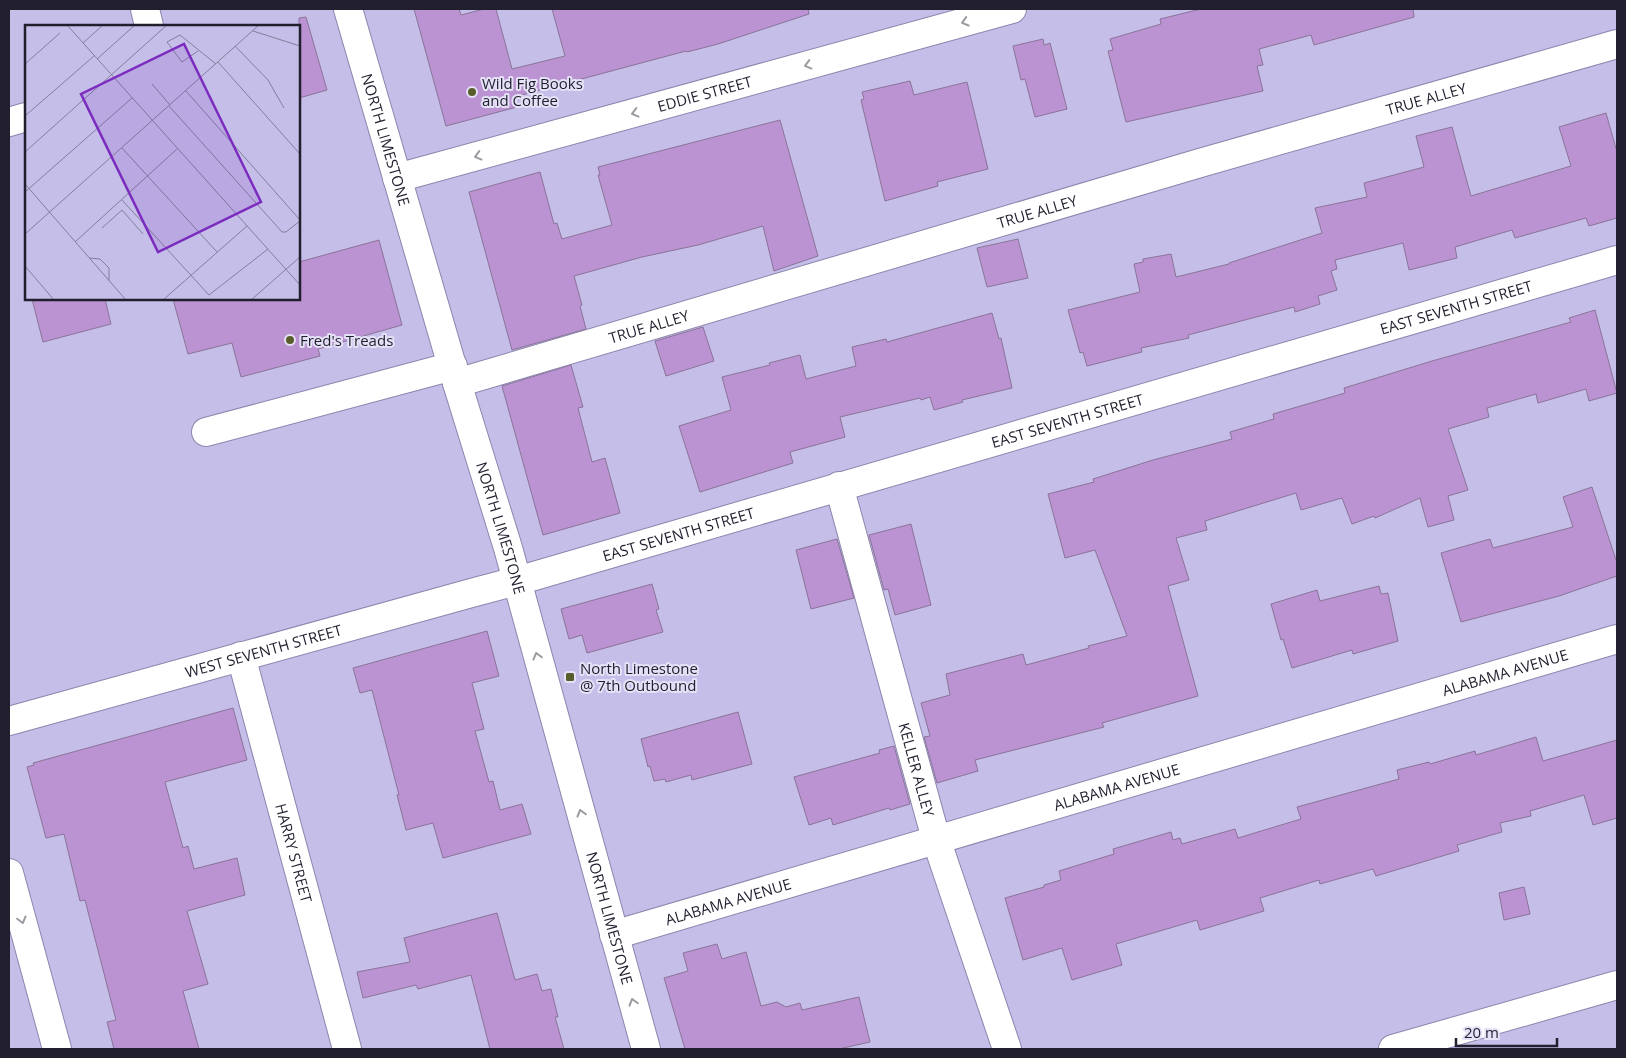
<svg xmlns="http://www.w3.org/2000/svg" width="1626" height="1058" viewBox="0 0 1626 1058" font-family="'Open Sans',sans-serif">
  <rect width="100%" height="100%" fill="#c5bee8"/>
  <g fill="#bb93d2" stroke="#8a7498">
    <path d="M414,9H459L461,15L484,9H496L512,69L565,56L552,9H808L809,14L718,44L687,52L686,51L518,96L519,98L515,100L517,107L446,126Z"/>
    <path d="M1201,9H1413L1414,17L1314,45L1311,35L1259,49L1263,65L1257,66L1263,91L1126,122L1108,51L1113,50L1110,39L1161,24L1160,19Z"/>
    <path d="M306,17L327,90L299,98V18Z"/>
    <path d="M1043,39L1044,45L1050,43L1067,109L1035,117L1025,79L1021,80L1013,46Z"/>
    <path d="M910,81L914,95L967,82L988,169L937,182L938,186L885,201L861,100L864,99L862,92Z"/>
    <path d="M1606,113L1617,152V218L1589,226L1586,218L1515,238L1512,230L1455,247L1457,258L1409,270L1403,243L1335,260L1337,269L1331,271L1337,290L1318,296L1320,304L1295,312L1294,307L1188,335L1189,338L1141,348L1142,352L1087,366L1083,352L1080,353L1068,310L1140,292L1134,264L1143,262V259L1171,254L1176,277L1229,264V263L1322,233L1315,208L1367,197L1364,183L1424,167L1416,136L1452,127L1471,196L1571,166L1559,127Z"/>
    <path d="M780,120L818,256L774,271L763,226L698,245L642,257L574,276L582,305L580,306L586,329L512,350L469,192L540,172L554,224L557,223L562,239L612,225L598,175H600L598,167Z"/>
    <path d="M1018,239L1028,278L987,287L977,248Z"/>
    <path d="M379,240L402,325L318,349L320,356L241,377L232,343L188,354L173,299H299V262Z"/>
    <path d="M32,299H105L111,324L43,342Z"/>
    <path d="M1595,310L1617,393L1589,401L1586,389L1538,403L1536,394L1487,408L1489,417L1448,429L1468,490L1448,496L1454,520L1428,527L1420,498L1375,518L1374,516L1352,524L1342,498L1301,510L1296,493L1205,521L1207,530L1176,538L1189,580L1168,586L1198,696L1102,723L1104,727L975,760L978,771L937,783L924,737L930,736L921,703L950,695L946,674L1023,654L1026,665L1089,648L1088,646L1127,636L1095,550L1065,558L1048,494L1094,482L1093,479L1153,460L1232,439L1230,432L1274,419L1273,414L1345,393L1344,388L1432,361L1571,322L1569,318Z"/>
    <path d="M992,313L999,339L1001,338L1012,388L962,400L963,402L934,410L930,397L921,400L920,398L840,417L845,437L790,452L793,463L700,492L679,426L731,410L722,377L770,365L769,363L800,355L806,379L856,366L852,347L886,339L887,342Z"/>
    <path d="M703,327L714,361L666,376L655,341Z"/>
    <path d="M571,365L583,407L578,408L592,462L605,458L620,513L543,535L502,386Z"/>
    <path d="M1592,487L1617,563V576L1559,596L1461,622L1441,553L1490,539L1493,548L1573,527L1563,497Z"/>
    <path d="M911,524L931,605L895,615L888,589L884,590L869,535Z"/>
    <path d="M837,539L854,598L811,609L796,550Z"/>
    <path d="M652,584L659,609L656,610L663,632L587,653L582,635L569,639L561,609Z"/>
    <path d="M1379,586L1381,594L1388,593L1398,641L1353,654L1352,650L1292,668L1283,639L1281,640L1271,604L1317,590L1320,601Z"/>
    <path d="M487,631L499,676L472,683L484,729L475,731L489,782L493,781L500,810L522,804L531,834L443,858L433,823L406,830L397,795H399L372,690L360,693L353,668Z"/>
    <path d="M233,708L247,760L165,782L183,848L188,846L194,869L237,858L245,895L187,911L208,984L183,991L199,1049H114L107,1022L116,1020L85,900L80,901L64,834L46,838L27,767L34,765L33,763Z"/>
    <path d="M738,712L752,764L692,780L691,775L666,782L665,779L654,781L650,766L648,767L641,739Z"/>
    <path d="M1536,737L1543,761L1617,740V818L1593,825L1584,795L1530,811L1531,816L1500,823L1502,832L1457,845L1459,851L1376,876L1373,869L1320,884L1319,880L1260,898L1264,911L1200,930L1197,920L1116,944L1122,965L1072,980L1062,948L1023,960L1005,898L1044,887V885L1061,880L1059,871L1114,854L1113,849L1171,832L1173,840L1180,838L1182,844L1235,829L1238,838L1301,819L1297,807L1399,779L1397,770L1429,762L1430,764L1475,751L1476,755Z"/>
    <path d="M894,746L910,804L890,810L889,808L833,825L831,818L809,825L794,777L880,753L879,750Z"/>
    <path d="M1524,887L1530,914L1504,920L1499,893Z"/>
    <path d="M497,913L515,980L537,974L542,991L551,989L558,1017H555L564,1049H490L471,975L418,989L416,985L363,998L357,972L410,962L404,938Z"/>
    <path d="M717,944L722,959L746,952L761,1006L777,1002L786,1007L800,1003L802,1010L859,997L870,1042L839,1049H685L664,978L688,971L683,953Z"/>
  </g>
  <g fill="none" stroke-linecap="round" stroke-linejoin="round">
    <g stroke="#8c85ad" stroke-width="30">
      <g id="minor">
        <path d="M145,9L149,26"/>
        <path id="s1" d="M348,9L457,383L508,548L646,1049"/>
        <path d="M9,122L26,117"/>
        <path id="s2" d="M397,178L1012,9"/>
        <path id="s3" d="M457,383L1200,163L1617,44"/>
        <path d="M206,432L453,366"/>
        <path id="s4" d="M839,486L936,839L1007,1049"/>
        <path id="s5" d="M241,656L347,1049"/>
        <path id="s6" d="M9,721L475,592L517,581L1617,260"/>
        <path d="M9,873L57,1049"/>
        <path id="s7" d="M614,935L1617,639"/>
        <path d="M1393,1049L1617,985"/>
      </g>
    </g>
    <use href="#minor" stroke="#fff" stroke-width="28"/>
  </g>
  <defs><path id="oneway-chevron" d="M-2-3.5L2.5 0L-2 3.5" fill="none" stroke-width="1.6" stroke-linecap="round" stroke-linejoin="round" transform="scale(1.25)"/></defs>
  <g stroke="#9b9aa1">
    <use href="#oneway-chevron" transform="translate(965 22) rotate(164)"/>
    <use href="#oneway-chevron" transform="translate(808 65) rotate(165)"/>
    <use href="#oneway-chevron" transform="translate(635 113) rotate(165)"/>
    <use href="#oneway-chevron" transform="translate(478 156) rotate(165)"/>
    <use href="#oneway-chevron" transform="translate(537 656) rotate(-105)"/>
    <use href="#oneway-chevron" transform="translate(581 813) rotate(-105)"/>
    <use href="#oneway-chevron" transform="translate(22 920) rotate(75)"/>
    <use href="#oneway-chevron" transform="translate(633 1002) rotate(-106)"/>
  </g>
  <g fill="#595d2b" stroke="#e5e2f8" stroke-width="2">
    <circle cx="472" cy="92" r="5"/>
    <circle cx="290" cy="340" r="5"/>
    <rect x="565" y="672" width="10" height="10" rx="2.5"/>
  </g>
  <g text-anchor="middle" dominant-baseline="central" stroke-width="4" stroke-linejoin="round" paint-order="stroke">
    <g font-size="15" fill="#211e2e" stroke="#e5e2f8" text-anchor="start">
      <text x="482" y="83">Wild Fig Books<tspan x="482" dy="17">and Coffee</tspan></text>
      <text x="300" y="340">Fred's Treads</text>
      <text x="580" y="668">North Limestone<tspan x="580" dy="17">@ 7th Outbound</tspan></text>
    </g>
    <g font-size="15" fill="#211e2e" stroke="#e5e2f8">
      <text stroke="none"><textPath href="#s2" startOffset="319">EDDIE STREET</textPath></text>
      <text stroke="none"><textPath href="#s3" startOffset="1010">TRUE ALLEY</textPath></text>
      <text stroke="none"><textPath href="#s1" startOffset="136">NORTH LIMESTONE</textPath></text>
      <text stroke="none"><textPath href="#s3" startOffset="605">TRUE ALLEY</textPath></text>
      <text stroke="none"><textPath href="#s6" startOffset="1505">EAST SEVENTH STREET</textPath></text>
      <text stroke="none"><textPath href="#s3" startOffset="200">TRUE ALLEY</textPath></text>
      <text stroke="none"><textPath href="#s6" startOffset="1100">EAST SEVENTH STREET</textPath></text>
      <text stroke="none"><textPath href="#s1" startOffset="541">NORTH LIMESTONE</textPath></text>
      <text stroke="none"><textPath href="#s6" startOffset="695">EAST SEVENTH STREET</textPath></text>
      <text stroke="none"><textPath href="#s6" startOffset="264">WEST SEVENTH STREET</textPath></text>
      <text stroke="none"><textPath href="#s7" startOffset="929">ALABAMA AVENUE</textPath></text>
      <text stroke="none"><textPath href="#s4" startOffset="294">KELLER ALLEY</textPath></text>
      <text stroke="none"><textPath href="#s7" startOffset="524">ALABAMA AVENUE</textPath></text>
      <text stroke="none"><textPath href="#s5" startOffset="204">HARRY STREET</textPath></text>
      <text stroke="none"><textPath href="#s7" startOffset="119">ALABAMA AVENUE</textPath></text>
      <text stroke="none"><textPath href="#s1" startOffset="946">NORTH LIMESTONE</textPath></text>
    </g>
  </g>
  <g transform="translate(25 25)">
    <rect width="275" height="275" fill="#c5bee8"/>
    <path fill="none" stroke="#837e9e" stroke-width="1" d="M42,0L275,260M228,6L275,21M58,18L78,0M210,21L243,55L259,83M173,26L157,37L142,17L155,10L191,39M72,34L110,0M193,37L275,129M0,39L35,8M127,59L145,80M161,66L275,195M144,81L257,207H261L275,196M0,91L69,31M97,123L192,227M0,127L142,0M0,159L101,275M0,167L107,73M97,175L184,270L243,224M77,203L97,185L118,209M0,209L234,0M50,217L152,124M64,233L75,234L84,243V256M0,241L29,275M138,275L222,201M226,275L275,232"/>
    <path fill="#7b2cbf" fill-opacity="0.15" stroke="#7b2cbf" stroke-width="2.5" d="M159,19L236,177L133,227L56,69Z"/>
    <rect width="275" height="275" fill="none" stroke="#211e2e" stroke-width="2.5"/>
  </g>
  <rect width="1626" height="1058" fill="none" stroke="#211e2e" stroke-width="20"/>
  <path d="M1456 1038v8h101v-8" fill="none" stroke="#211e2e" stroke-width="2.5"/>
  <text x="1464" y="1038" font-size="15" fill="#211e2e" stroke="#e5e2f8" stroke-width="4" paint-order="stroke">20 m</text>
</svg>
